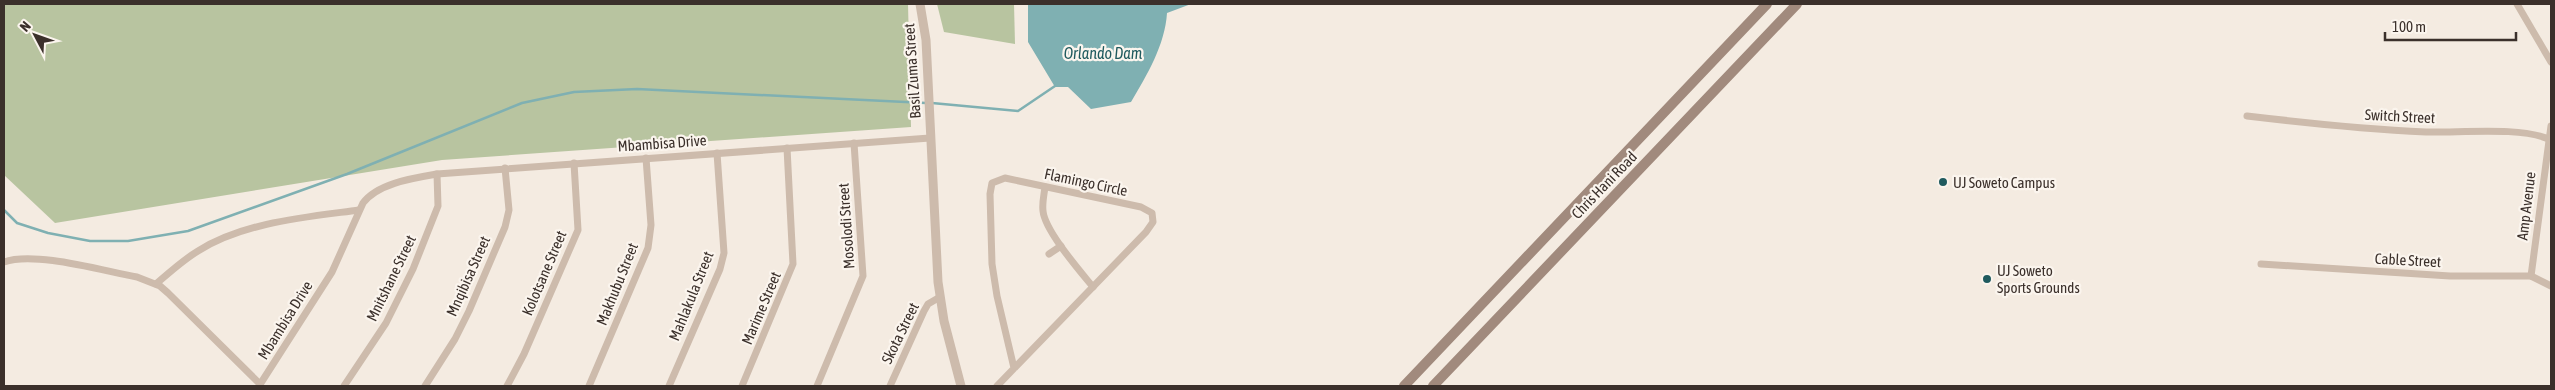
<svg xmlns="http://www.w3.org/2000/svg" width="2555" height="390" viewBox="0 0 2555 390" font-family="'Asap Condensed',sans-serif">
  <rect width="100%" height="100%" fill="#f4ebe1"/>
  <g fill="#b8c4a0">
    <path d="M4,4H908L911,127L442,160L55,223L4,175Z"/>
    <path d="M937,4H1014L1015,44L944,32Z"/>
  </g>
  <path fill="#7fb0b2" d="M1028,4H1191L1167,13C1165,45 1147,75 1131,102L1091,109L1068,87H1055L1028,42Z"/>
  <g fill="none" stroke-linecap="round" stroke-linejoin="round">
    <g stroke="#7fb0b2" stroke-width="2.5">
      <path d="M932,103L1018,111L1055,86"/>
      <path d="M4,210L17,223L48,233L90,241H128L188,231L347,174L522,103L574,92L637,89L926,103"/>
    </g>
    <g stroke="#cdbbac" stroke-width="7">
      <path d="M2517,4L2551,62"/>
      <path d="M2247,116C2306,123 2366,129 2426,132C2459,133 2522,126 2551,140"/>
      <path d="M1045,187C1044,195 1042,203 1043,211C1045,231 1080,271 1093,287"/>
      <path d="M1049,254L1061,246"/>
      <path d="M4,262C35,251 103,271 137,277L160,286L168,293L260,384"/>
      <path d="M2261,264L2450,276H2531L2551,286"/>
      <path d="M2531,276L2551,126"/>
      <path d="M156,284C170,272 183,260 198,251C244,222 307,217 359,210"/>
      <path d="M259,386L332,272L363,203C378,183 414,178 437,174L930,138"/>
      <path d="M344,386L386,323L413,269L438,206L437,174"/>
      <path d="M425,386L455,339L469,311L505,227L509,210L505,168"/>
      <path d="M507,386L524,354L578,230L574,163"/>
      <path d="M589,386L648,248L651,225L646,158"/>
      <path d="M669,386L720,269L724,253L717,153"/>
      <path d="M742,386L793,264L787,148"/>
      <path d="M817,386L863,276L854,143"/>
      <path d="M890,386L924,311L928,304L940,297"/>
      <path d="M997,386L1146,232L1153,222L1152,213L1141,207L1005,178L992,183L990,194L992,264L997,296L1014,368"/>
    </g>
    <path stroke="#cdbbac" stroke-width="9" d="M920,4L926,40L938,282L944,321L961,386"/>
    <g stroke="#a18a7d" stroke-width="10">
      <path d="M1404,386L1767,4"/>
      <path d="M1433,386L1797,4"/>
    </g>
  </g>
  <g fill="#1f5a5e" stroke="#fbf5ee" stroke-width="2">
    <circle cx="1943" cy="182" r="5"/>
    <circle cx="1987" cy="279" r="5"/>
  </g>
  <g text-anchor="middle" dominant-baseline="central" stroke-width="4.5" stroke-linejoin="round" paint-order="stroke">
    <g font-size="15" fill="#3b302b" stroke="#fbf5ee">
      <text transform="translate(912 71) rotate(-94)">Basil Zuma Street</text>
      <text transform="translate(2400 116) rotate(3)">Switch Street</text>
      <text transform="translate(662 143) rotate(-4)">Mbambisa Drive</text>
      <text transform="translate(1086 182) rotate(12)">Flamingo Circle</text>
      <text transform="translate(1604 185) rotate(-46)">Chris Hani Road</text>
      <text transform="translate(2526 206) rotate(-83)">Amp Avenue</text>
      <text transform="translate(846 226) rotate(-94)">Mosolodi Street</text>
      <text transform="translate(2408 260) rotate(3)">Cable Street</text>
      <text transform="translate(544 273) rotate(-67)">Kolotsane Street</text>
      <text transform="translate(468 276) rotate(-66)">Mnqibisa Street</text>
      <text transform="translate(391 278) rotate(-64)">Mnitshane Street</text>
      <text transform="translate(617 284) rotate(-68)">Makhubu Street</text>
      <text transform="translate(691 296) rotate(-68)">Mahlakula Street</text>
      <text transform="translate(761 308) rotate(-67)">Marime Street</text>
      <text transform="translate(285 320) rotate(-58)">Mbambisa Drive</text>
      <text transform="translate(900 333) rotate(-64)">Skota Street</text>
    </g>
    <g font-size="15" fill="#3b302b" stroke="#fbf5ee" text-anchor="start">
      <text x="1953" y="182">UJ Soweto Campus</text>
      <text x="1997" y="270">UJ Soweto<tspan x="1997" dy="17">Sports Grounds</tspan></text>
    </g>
    <g font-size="16" font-style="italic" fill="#1f5a5e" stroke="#fbf5ee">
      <text x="1103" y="53">Orlando Dam</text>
    </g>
  </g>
  <rect width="2555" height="390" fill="none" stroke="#3b302b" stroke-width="10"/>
  <g transform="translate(35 35) rotate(311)" stroke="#fbf5ee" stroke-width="4" paint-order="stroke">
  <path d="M0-4L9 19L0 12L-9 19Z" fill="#3b302b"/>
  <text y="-8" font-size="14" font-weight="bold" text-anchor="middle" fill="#3b302b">N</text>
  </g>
  <path d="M2385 32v8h131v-8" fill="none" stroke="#3b302b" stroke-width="2.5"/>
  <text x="2392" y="32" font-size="15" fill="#3b302b" stroke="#fbf5ee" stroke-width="4" paint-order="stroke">100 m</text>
</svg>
